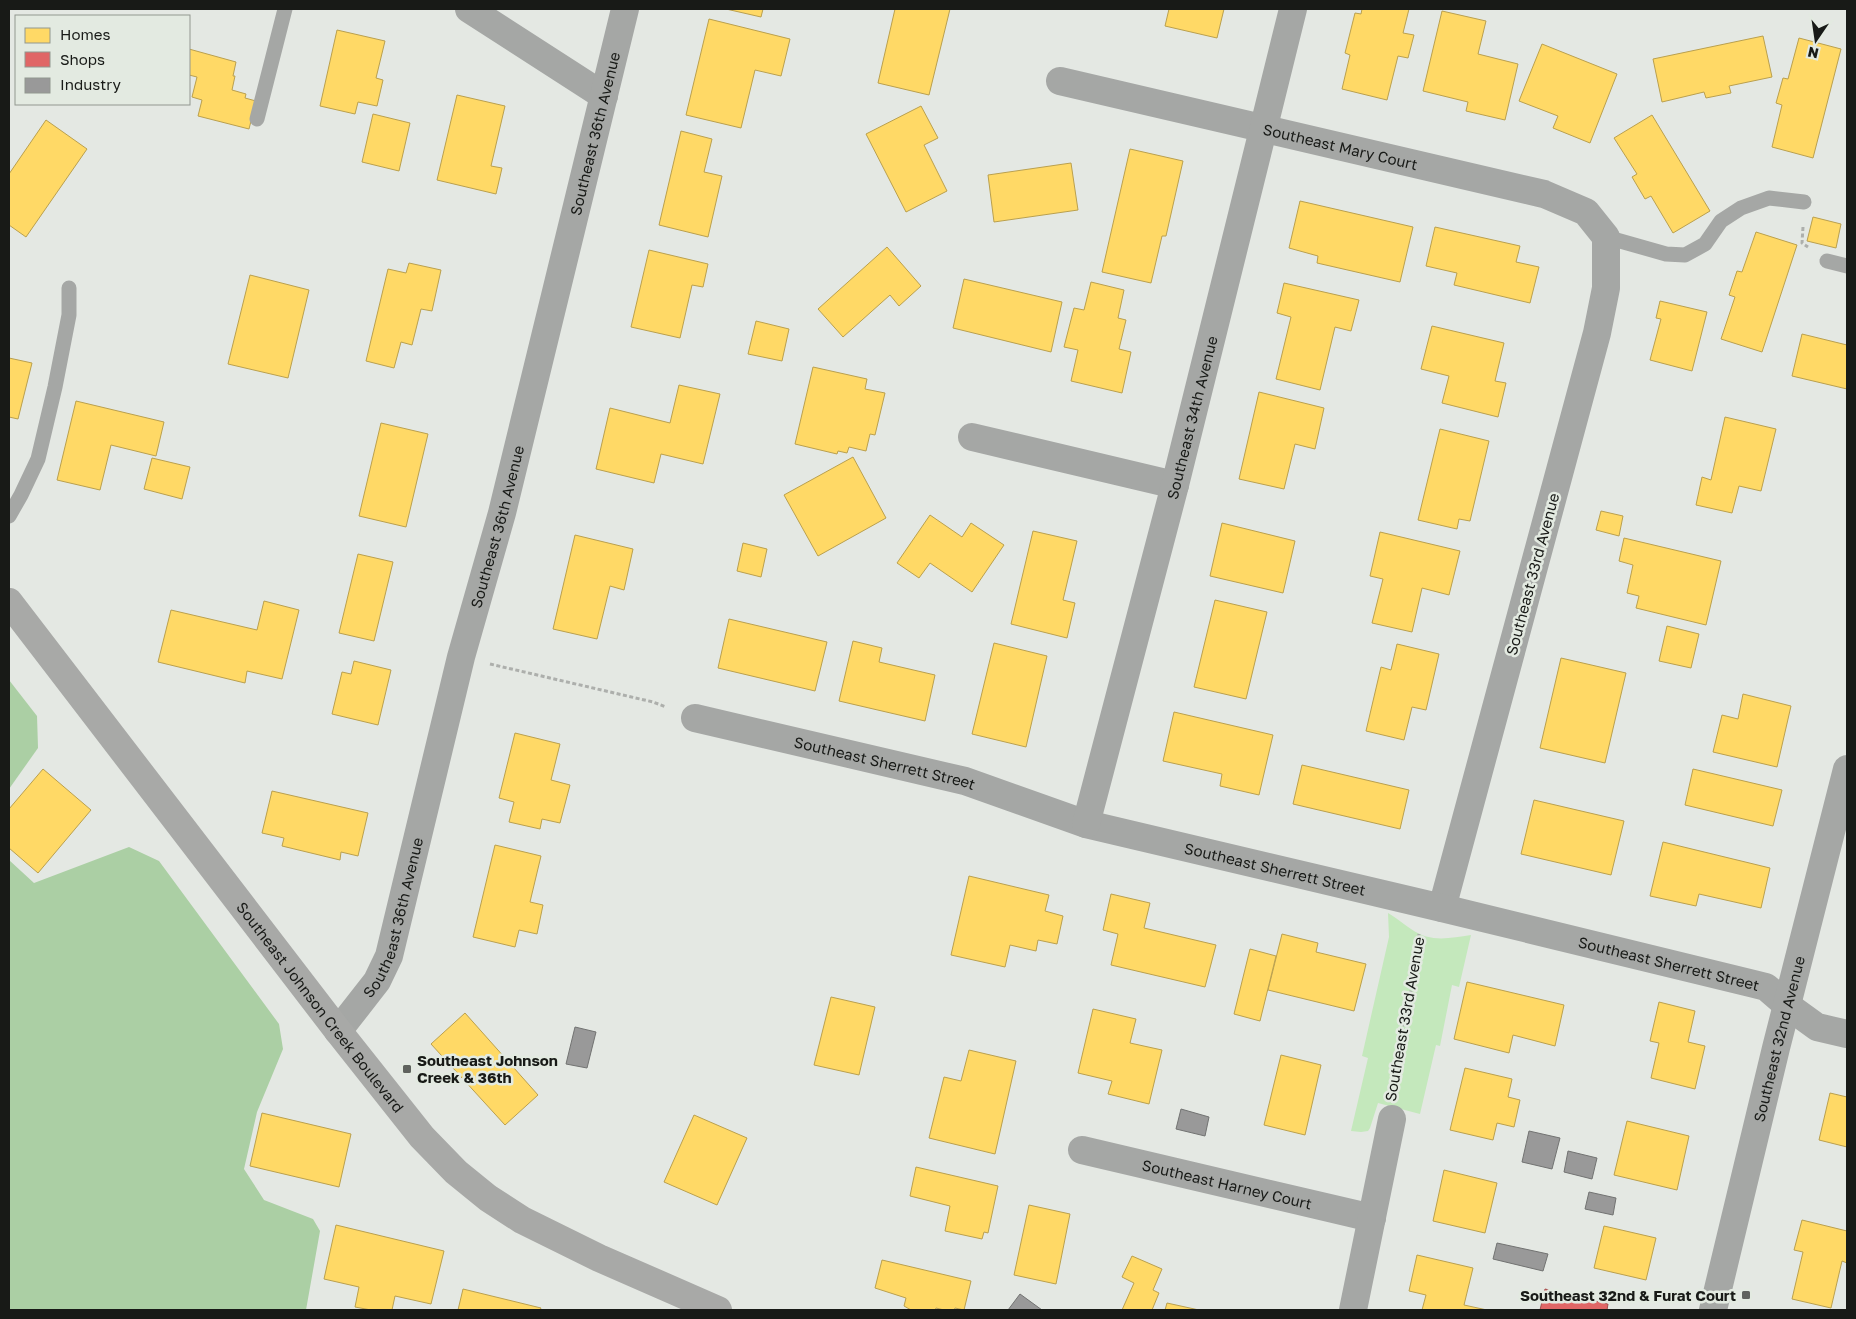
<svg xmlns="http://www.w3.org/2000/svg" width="1856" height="1319" viewBox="0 0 1856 1319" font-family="'Golos Text',sans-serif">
  <rect width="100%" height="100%" fill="#e4e8e3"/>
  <path fill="#c4e8bc" d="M1388,913C1397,918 1403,924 1411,929C1431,943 1449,938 1471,935L1459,987L1452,985L1440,1046L1436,1045L1420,1114L1378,1103L1370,1128L1368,1131L1361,1132L1351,1131L1368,1058L1362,1056L1389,937Z"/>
  <g fill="#abcfa4">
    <path d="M9,680L37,716L38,748L9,789Z"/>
    <path d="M129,847L159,861L279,1024L283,1049L257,1112L244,1169L264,1200L313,1219L320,1231L306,1310H9V860L34,883Z"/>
  </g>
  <g fill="#ffd966" stroke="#baa04e">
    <path d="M726,9H763L761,17Z"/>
    <path d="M895,9H950L929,95L878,83Z"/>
    <path d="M1169,9H1224L1217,38L1165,26Z"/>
    <path d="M1362,9H1409L1403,33L1414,35L1408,58L1398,56L1387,100L1342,89L1350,55L1345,53L1355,13L1361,14Z"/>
    <path d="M1442,11L1486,21L1478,54L1518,64L1505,120L1466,111L1468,102L1423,91Z"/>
    <path d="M709,19L790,39L781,76L755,70L741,128L686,115Z"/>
    <path d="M337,30L385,41L376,78L383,80L377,106L358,102L355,114L320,106Z"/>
    <path d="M1763,36L1772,77L1729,86L1731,93L1706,98L1704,92L1662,102L1653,59Z"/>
    <path d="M1799,38L1841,49L1813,158L1772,147L1782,105L1776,103L1783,78L1788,79Z"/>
    <path d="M1542,44L1617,74L1590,143L1553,128L1558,116L1519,101Z"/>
    <path d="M189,49L236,62L233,76H235L232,90L246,94L245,98L256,101L249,129L198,116L202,100L192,97L197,77L189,75Z"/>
    <path d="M457,95L505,106L491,166L502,168L496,194L437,180Z"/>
    <path d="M921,106L938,138L924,145L947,191L906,212L866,134Z"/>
    <path d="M373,114L410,123L399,171L362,162Z"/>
    <path d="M1652,115L1710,211L1673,233L1651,196L1645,199L1632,177L1637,174L1614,138Z"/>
    <path d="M46,120L87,149L26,237L9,225V174Z"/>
    <path d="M681,131L712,139L704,172L722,176L708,237L659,225Z"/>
    <path d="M1130,149L1183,161L1166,236H1162L1151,283L1102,272Z"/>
    <path d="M1071,163L1078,210L994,222L988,175Z"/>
    <path d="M1300,201L1413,227L1400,282L1317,263L1318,256L1289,248Z"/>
    <path d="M1813,217L1841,224L1836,248L1807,241Z"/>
    <path d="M1435,227L1520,246L1516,262L1539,267L1530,303L1454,285L1457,273L1426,266Z"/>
    <path d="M1756,232L1797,245L1762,352L1721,339L1735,297L1729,295L1737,271L1742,272Z"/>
    <path d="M887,247L921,286L899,306L890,295L843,337L818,309Z"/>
    <path d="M649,250L708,264L703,287L692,285L680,338L631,327Z"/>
    <path d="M409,263L441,270L432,311L421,309L412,345L401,342L394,368L366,361L388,269L406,273Z"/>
    <path d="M250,275L309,290L288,378L228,364Z"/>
    <path d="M964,279L1062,302L1051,352L953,328Z"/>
    <path d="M1091,282L1124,290L1118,318L1126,320L1119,349L1131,352L1122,393L1071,381L1078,350L1064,347L1074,308L1084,310Z"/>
    <path d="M1284,283L1359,300L1351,331L1335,327L1320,390L1276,379L1291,317L1277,313Z"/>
    <path d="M1660,301L1707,312L1692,371L1650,360L1661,319L1656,318Z"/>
    <path d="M756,321L789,329L782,361L748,354Z"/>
    <path d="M1432,326L1504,343L1495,381L1506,383L1498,417L1442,403L1449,376L1421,369Z"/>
    <path d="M1802,334L1847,345V389L1792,376Z"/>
    <path d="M9,358L32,363L18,419L9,417Z"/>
    <path d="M813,367L867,379L865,389L885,393L875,435L870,434L866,451L849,447L847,453L838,451L837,454L795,444Z"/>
    <path d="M679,385L720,394L703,464L661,454L654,483L596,469L610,408L670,423Z"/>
    <path d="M1259,392L1324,408L1315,449L1295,444L1284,489L1239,479Z"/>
    <path d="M76,401L164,422L156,456L111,445L100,490L57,480Z"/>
    <path d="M1725,417L1776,429L1761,491L1739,486L1732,513L1696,505L1702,477L1711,480Z"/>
    <path d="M381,423L428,434L406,527L359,516Z"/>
    <path d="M1440,429L1489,441L1470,521L1459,519L1457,529L1418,520Z"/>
    <path d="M853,457L886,518L818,556L784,495Z"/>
    <path d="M152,458L190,467L182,499L144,489Z"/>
    <path d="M1601,511L1623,516L1619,536L1596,530Z"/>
    <path d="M930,515L962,537L971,523L1004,545L972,592L930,563L919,578L897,563Z"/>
    <path d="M1222,523L1295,541L1283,593L1210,576Z"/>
    <path d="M1033,531L1077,541L1063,600L1075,603L1067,638L1011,624Z"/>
    <path d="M1380,532L1460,551L1449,595L1422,588L1412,632L1372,623L1383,579L1370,576Z"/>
    <path d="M575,535L633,549L624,590L610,586L597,639L553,629Z"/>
    <path d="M1624,538L1721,561L1706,625L1636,608L1639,596L1627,593L1633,565L1619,561Z"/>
    <path d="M743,543L767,549L761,577L737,571Z"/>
    <path d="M358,554L393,562L374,641L339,633Z"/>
    <path d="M1215,600L1267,612L1246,699L1194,687Z"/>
    <path d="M264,601L299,610L282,679L247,671L245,683L158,662L171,610L257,630Z"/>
    <path d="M729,619L827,642L815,691L718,668Z"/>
    <path d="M1667,626L1699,634L1691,668L1659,661Z"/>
    <path d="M853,641L882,648L879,662L935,675L925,721L839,701Z"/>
    <path d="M994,643L1047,656L1026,747L972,734Z"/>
    <path d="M1397,644L1439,654L1426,710L1412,707L1404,740L1366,731L1381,667L1391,670Z"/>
    <path d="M1561,658L1626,673L1605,763L1540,748Z"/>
    <path d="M354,661L391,670L378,725L332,714L342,672L351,674Z"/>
    <path d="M1743,694L1791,706L1777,767L1713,752L1722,715L1738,719Z"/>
    <path d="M1174,712L1273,735L1259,795L1220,786L1222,774L1163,761Z"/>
    <path d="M515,733L560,744L551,780L570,785L560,823L542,819L540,829L509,822L514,802L499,798Z"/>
    <path d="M1302,765L1409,790L1400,829L1293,804Z"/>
    <path d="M43,769L91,810L38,873L9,848V809Z"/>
    <path d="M1693,769L1782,790L1773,826L1685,805Z"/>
    <path d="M272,791L368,813L358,856L341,852L340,860L282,846L284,838L262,833Z"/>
    <path d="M1534,800L1624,821L1611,875L1521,854Z"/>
    <path d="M1663,842L1770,868L1761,908L1699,894L1696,906L1650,896Z"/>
    <path d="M495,845L541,856L530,902L543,905L537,934L519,930L515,947L473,937Z"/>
    <path d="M969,876L1049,895L1045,911L1063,916L1057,944L1038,940L1036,951L1010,945L1005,967L951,955Z"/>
    <path d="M1111,894L1150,903L1144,928L1216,945L1205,987L1111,965L1118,934L1103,930Z"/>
    <path d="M1282,934L1318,943L1316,952L1366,964L1354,1011L1268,990Z"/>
    <path d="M1250,949L1276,956L1260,1021L1234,1014Z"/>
    <path d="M1467,982L1564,1005L1555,1046L1513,1035L1509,1053L1454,1039Z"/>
    <path d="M831,997L875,1007L859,1075L814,1065Z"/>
    <path d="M1659,1002L1695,1011L1688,1042L1705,1046L1695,1089L1651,1078L1659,1043L1650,1041Z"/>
    <path d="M1093,1009L1136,1019L1130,1043L1162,1050L1149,1104L1108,1094L1112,1081L1078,1073Z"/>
    <path d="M465,1013L538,1095L505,1125L431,1044Z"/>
    <path d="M969,1050L1016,1061L995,1154L929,1138L944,1077L961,1081Z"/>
    <path d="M1281,1055L1321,1065L1305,1135L1264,1125Z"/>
    <path d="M1465,1068L1512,1079L1508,1097L1520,1100L1514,1127L1497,1123L1493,1140L1450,1130Z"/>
    <path d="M1830,1093L1847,1097V1147L1819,1140Z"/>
    <path d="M262,1113L351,1134L339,1187L250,1166Z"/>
    <path d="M694,1115L747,1138L717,1205L664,1182Z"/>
    <path d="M1627,1121L1689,1136L1677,1190L1614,1175Z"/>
    <path d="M916,1167L998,1186L988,1233L984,1232L982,1239L945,1231L950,1206L910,1196Z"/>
    <path d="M1444,1170L1497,1183L1485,1233L1433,1221Z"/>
    <path d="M1029,1205L1070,1214L1056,1284L1014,1275Z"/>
    <path d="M1802,1220L1847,1231V1263L1842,1261L1831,1308L1792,1299L1803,1252L1794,1250Z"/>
    <path d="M336,1225L444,1251L431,1304L395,1296L392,1310H371L355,1307L359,1287L324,1279Z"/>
    <path d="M1604,1226L1656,1238L1646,1280L1594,1268Z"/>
    <path d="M1417,1255L1473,1268L1464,1305L1487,1310H1422L1426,1295L1409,1291Z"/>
    <path d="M1132,1256L1162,1269L1153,1290L1159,1293L1152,1310H1122L1134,1283L1122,1277Z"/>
    <path d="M882,1260L971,1281L964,1310L955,1308L954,1310H944L936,1308L935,1310H911L904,1306L906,1298L875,1288Z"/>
    <path d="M463,1289L541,1308L540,1310H458Z"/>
    <path d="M1167,1303L1199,1310H1165Z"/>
  </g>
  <path fill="#e06666" stroke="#a44f4e" d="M1545,1289L1608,1304L1607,1310H1540Z"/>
  <g fill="#999" stroke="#727372">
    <path d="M575,1027L596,1032L587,1068L566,1064Z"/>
    <path d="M1181,1109L1209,1117L1205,1136L1176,1129Z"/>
    <path d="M1529,1131L1560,1138L1552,1169L1522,1162Z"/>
    <path d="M1568,1151L1597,1158L1592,1179L1564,1172Z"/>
    <path d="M1589,1192L1616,1198L1613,1215L1585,1209Z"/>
    <path d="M1497,1243L1548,1254L1543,1271L1493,1259Z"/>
    <path d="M1020,1294L1042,1310H1008Z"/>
  </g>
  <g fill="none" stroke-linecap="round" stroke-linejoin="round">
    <g stroke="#adafac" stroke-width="3" stroke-dasharray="4 2.5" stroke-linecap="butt">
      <path d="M1803,227L1802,243L1808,247"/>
      <path d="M490,664L653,702L666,707"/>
      <path d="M1390,1090L1411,990L1419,934"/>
    </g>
    <g stroke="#a5a7a5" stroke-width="15">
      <path d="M257,119L285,9"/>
      <path d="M1606,237L1666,254L1685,255L1705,244L1721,221L1741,208L1769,198L1804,202"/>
      <path d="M1827,261L1847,266"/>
      <path d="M9,516L21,495L38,459L55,387L69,315V288"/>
    </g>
    <g stroke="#a5a7a5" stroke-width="28">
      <path d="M469,9L604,96"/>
      <path id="s1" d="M1060,81L1544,194L1586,212L1606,237V288L1597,333L1442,908"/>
      <path d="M972,437L1175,485"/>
      <path id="s2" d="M695,718L965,781L1086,824L1442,908L1754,984L1766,987L1788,1006L1817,1027L1847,1034"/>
      <path id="s3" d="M1086,824L1175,485L1293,9"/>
      <path id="s4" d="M338,1031L377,981L389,956L461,657L502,513L625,9"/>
      <path id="s5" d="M1082,1150L1372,1218"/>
      <path d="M1353,1310L1392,1119"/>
    </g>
    <path stroke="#a5a7a5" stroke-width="28" id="s6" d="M1713,1310L1776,1048L1847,769"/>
    <path stroke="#a8a9a7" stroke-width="28" id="s7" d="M9,602L338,1031L422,1137L456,1172L488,1198L522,1220L599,1258L718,1310"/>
  </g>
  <g fill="#5f625e" stroke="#e3eae1" stroke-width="2">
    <rect x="402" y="1064" width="10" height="10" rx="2.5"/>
    <rect x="1741" y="1290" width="10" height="10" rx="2.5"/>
  </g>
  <g text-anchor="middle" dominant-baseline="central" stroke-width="5" stroke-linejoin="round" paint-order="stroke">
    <g font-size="15" fill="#181a17" stroke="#e3eae1">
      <text stroke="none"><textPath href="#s4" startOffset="939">Southeast 36th Avenue</textPath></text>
      <text stroke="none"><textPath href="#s1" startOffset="288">Southeast Mary Court</textPath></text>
      <text stroke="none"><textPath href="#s3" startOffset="420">Southeast 34th Avenue</textPath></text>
      <text stroke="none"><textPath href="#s4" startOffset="534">Southeast 36th Avenue</textPath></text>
      <text transform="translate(1532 574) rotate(-75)">Southeast 33rd Avenue</text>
      <text stroke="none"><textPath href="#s2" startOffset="195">Southeast Sherrett Street</textPath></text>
      <text stroke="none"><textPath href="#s2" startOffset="600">Southeast Sherrett Street</textPath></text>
      <text stroke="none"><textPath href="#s4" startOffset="129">Southeast 36th Avenue</textPath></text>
      <text stroke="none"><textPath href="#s2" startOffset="1005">Southeast Sherrett Street</textPath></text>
      <text stroke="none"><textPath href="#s7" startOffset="511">Southeast Johnson Creek Boulevard</textPath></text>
      <text transform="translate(1404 1019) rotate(-80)">Southeast 33rd Avenue</text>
      <text stroke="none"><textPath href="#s6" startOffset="279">Southeast 32nd Avenue</textPath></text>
      <text stroke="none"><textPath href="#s5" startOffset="149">Southeast Harney Court</textPath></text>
    </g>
    <g font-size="15" font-weight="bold" fill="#181a17" stroke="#e3eae1" text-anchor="start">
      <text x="417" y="1060">Southeast Johnson<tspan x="417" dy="17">Creek &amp; 36th</tspan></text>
      <text x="1736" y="1295" text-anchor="end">Southeast 32nd &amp; Furat Court</text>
    </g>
  </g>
  <rect width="1856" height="1319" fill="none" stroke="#181a17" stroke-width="20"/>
  <rect x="15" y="15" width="175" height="90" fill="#e3eae1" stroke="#929790"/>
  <rect x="25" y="28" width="25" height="15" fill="#ffd966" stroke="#929790"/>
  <text x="60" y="40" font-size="15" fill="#181a17">Homes</text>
  <rect x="25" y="52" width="25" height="15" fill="#e06666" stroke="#929790"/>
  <text x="60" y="65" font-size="15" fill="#181a17">Shops</text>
  <rect x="25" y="78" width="25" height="15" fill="#999999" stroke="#929790"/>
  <text x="60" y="90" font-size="15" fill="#181a17">Industry</text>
  <g transform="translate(1816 40) rotate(193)" stroke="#e3eae1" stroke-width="4" paint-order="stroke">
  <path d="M0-4L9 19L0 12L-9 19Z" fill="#181a17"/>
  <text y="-8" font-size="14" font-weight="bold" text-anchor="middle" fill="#181a17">N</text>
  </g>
</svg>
